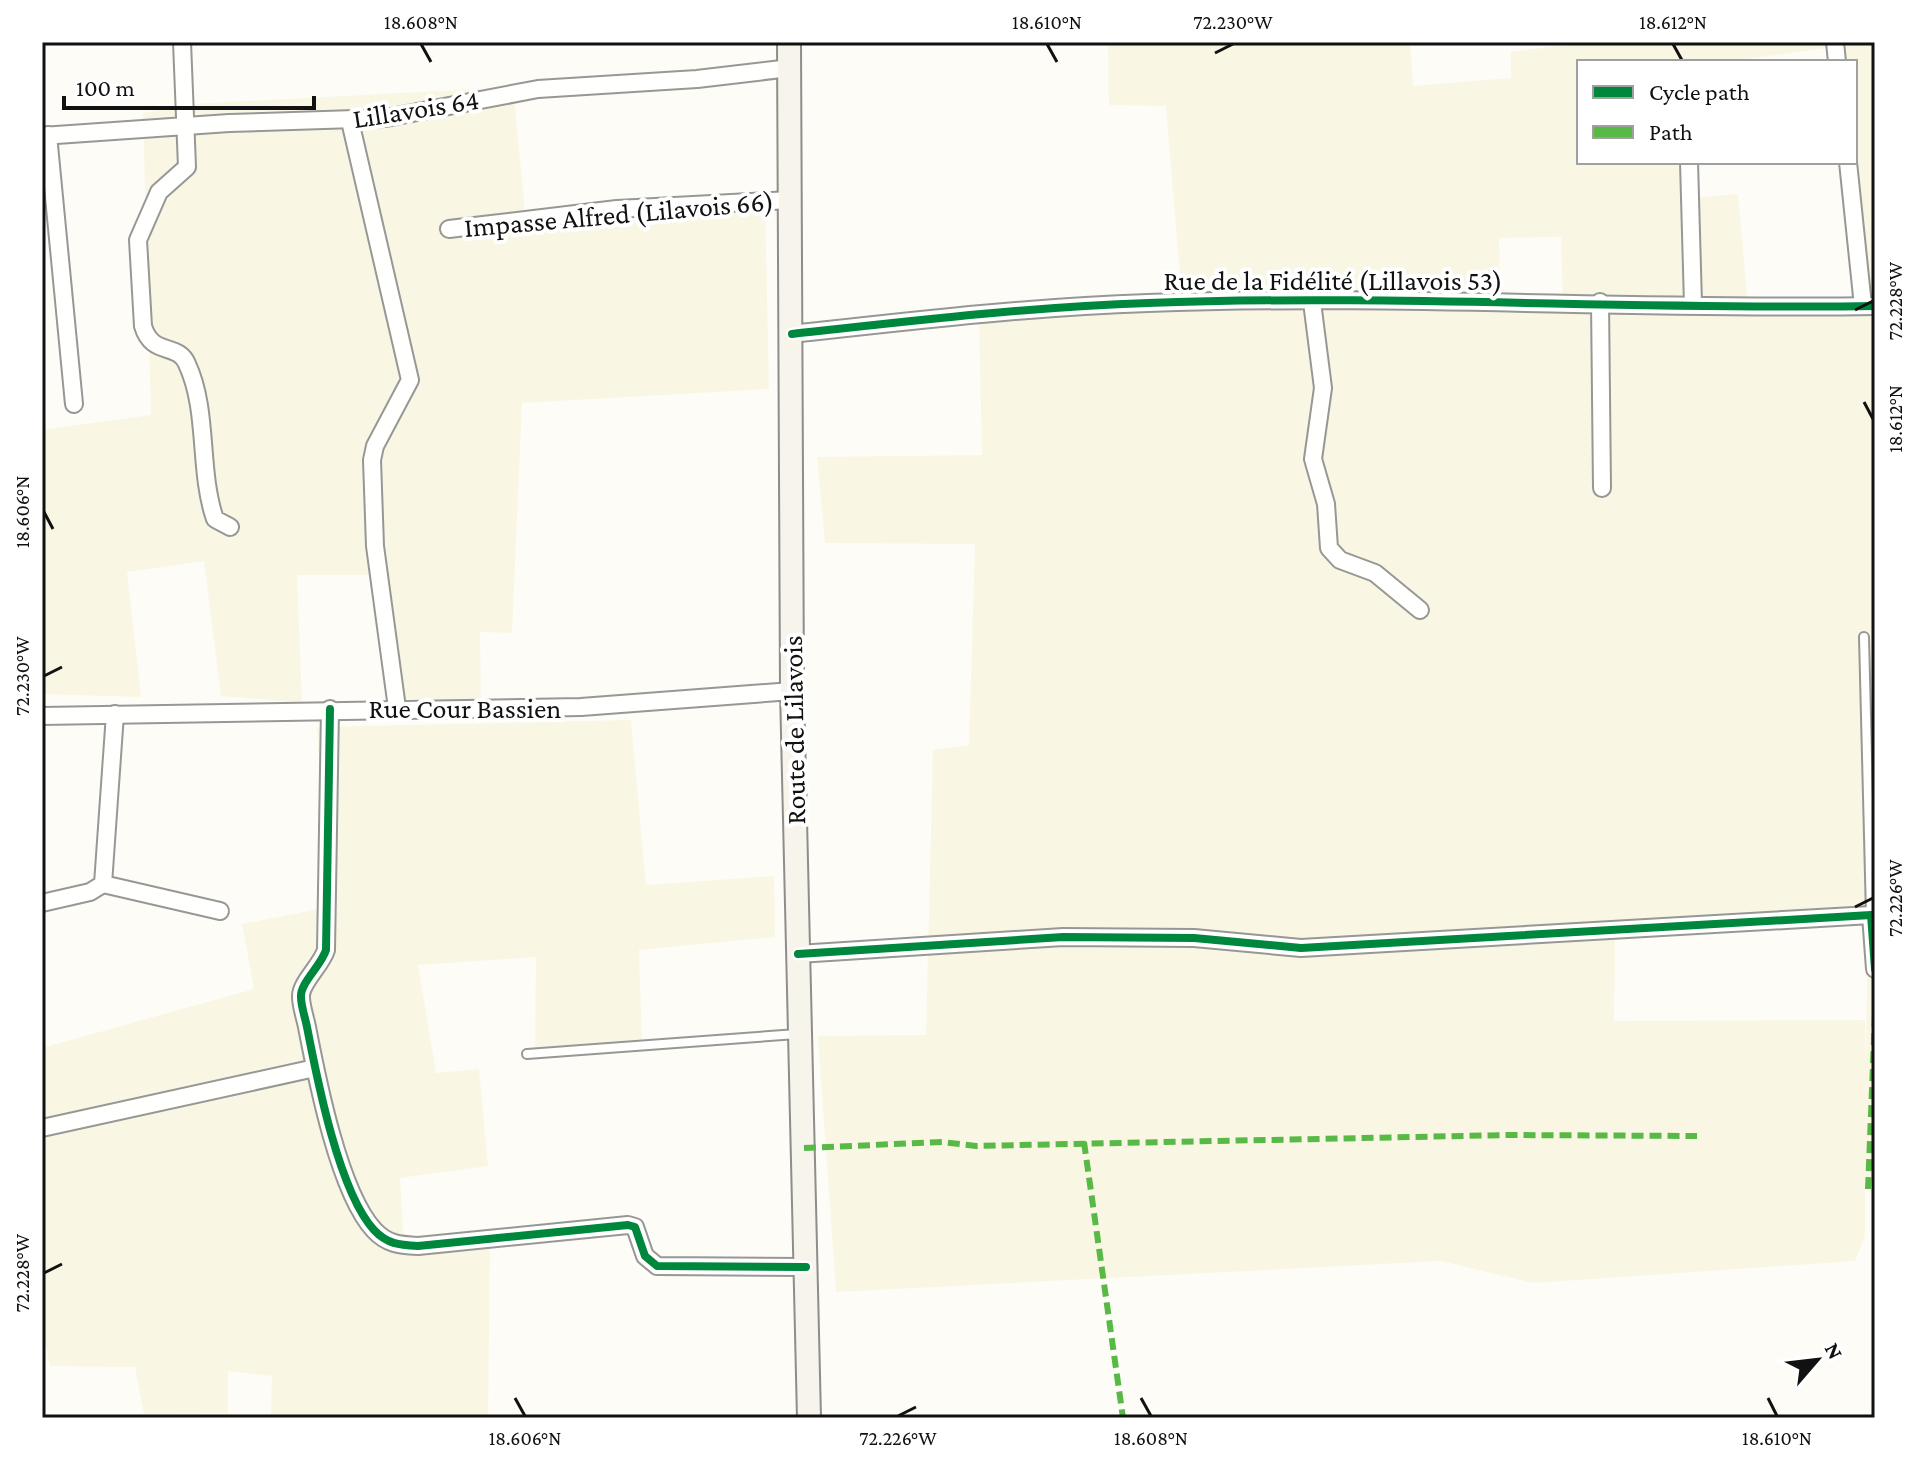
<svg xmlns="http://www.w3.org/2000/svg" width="1917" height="1460" viewBox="0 0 1917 1460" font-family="'Crimson Pro',serif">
  <rect width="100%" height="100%" fill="#fdfcf7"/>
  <g fill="#f9f7e4" fill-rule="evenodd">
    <path d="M1108,42H1410L1413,86L1511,78V52L1590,42H1875V1185L1865,1187V1237L1855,1261L1533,1283L1441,1261L836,1292L818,1036L926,1035L933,750L969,745L975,544L825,543L817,457L982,455L979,318L1183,311L1166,106L1109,105ZM1835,47L1837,62H1855V162L1869,302L1748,307L1738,194L1700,197L1698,162H1579V62H1726ZM1561,237L1563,303H1500L1499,238ZM1868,919L1866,1065L1865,1020L1614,1021L1615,932Z"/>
    <path d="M513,87L526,222L765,201L769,389L522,403L512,633L480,632L481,702L392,698L376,575H297L302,703L221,696L204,561L127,572L141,697L42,694V430L151,415L143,113L190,104Z"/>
    <path d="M631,720L646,885L774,876L775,937L639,950L642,1041L535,1047L536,957L418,965L436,1073L479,1069L488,1166L400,1178L404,1249L490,1245L488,1418H271L272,1376L228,1371V1413L144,1414L135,1367L50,1366L42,1326V1048L254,989L242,924L329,907L317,727Z"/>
  </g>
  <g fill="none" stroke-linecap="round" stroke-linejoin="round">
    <g stroke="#979795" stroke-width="12">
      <g id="service">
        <path d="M1864,637L1871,915"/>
        <path d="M527,1054L797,1034"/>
      </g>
    </g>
    <g stroke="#979795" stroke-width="20">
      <g id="minor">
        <path d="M182,42L187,167L159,192L138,240L143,326C152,357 178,342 187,364C209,411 198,470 215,519L230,527"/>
        <path d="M1835,42L1837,62"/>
        <path d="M350,121L410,380L375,446L372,460L375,546L397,708"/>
        <path d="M48,135L74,404"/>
        <path d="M42,136L229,123L386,118L538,89L697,79L790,68"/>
        <path d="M1689,162L1693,304"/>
        <path d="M1848,162L1863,306"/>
        <path d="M449,229L617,209L790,200"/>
        <path d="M1312,302L1323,388L1313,459L1326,504L1329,548L1340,560L1375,573L1420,610"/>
        <path d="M1600,302L1602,488"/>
        <path d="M792,334C910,321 1029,307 1148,303C1390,294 1633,310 1875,306"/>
        <path d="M330,709L326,950C321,966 300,983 301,997C301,1006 305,1017 307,1027C317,1079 339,1192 374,1230C387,1244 399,1245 418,1246L628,1225L635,1227L645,1256L657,1266L806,1267"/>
        <path d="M42,716L581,707L792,691"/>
        <path d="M103,884L220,911"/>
        <path d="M42,903L90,892L103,884L115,714"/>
        <path d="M798,954L1063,937L1194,938L1301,948L1871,915L1875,969"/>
        <path d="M42,1128L315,1068"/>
      </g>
    </g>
    <g stroke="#8e8d8b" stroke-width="26">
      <path id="secondary" d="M789,42L792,691L809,1418"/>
    </g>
    <use href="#service" stroke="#fffffe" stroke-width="8"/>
    <use href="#minor" stroke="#fffffe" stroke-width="16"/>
    <use href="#secondary" stroke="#f6f4eb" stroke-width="22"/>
    <g stroke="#58b947" stroke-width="6" stroke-dasharray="12 6" stroke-linecap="butt">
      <path d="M1084,1142L1123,1418"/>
      <path d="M804,1148L942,1142L976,1146L1507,1135L1697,1136"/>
      <path d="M1868,1189L1875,1015"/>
    </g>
    <g stroke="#fff" stroke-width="13">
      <g id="cycleway">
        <path d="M792,334C910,321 1029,307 1148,303C1390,294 1633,310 1875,306"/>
        <path d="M330,709L326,950C321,966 300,983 301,997C301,1006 305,1017 307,1027C317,1079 339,1192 374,1230C387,1244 399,1245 418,1246L628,1225L635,1227L645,1256L657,1266L806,1267"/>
        <path d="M798,954L1063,937L1194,938L1301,948L1871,915L1875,969"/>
      </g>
    </g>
    <use href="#cycleway" stroke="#00873e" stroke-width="8"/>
  </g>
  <path fill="none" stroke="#111" stroke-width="3" d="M421,44L431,62M1047,44L1057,62M1673,44L1683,62M1215,53L1233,44M1855,310L1873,301M1864,402L1873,419M44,512L53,529M44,676L62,667M1855,907L1873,898M44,1273L62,1264M515,1398L525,1416M1141,1398L1151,1416M1768,1398L1777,1416M898,1416L916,1407"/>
  <g text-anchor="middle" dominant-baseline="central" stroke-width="8" stroke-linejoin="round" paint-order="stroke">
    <g font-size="28" fill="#111" stroke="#fff">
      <text transform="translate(416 109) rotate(-9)">Lillavois 64</text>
      <text transform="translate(619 214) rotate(-5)">Impasse Alfred (Lilavois 66)</text>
      <text x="1333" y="280">Rue de la Fidélité (Lillavois 53)</text>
      <text x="465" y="708">Rue Cour Bassien</text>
      <text transform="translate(794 730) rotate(-91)">Route de Lilavois</text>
    </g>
  </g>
  <rect width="1917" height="1460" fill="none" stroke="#ffffff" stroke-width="88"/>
  <rect x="1577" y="60" width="280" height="104" fill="#ffffff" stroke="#a0a0a0" stroke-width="2"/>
  <rect x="1593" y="86" width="40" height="12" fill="#00873e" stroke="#a0a0a0" stroke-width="2"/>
  <text x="1649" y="100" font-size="24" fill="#111111">Cycle path</text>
  <rect x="1593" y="126" width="40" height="12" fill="#58b947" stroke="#a0a0a0" stroke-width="2"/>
  <text x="1649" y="140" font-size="24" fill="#111111">Path</text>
  <g transform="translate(1817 1360) rotate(62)" stroke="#ffffff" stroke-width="6" paint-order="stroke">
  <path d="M0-6L14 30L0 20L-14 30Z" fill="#111111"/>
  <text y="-12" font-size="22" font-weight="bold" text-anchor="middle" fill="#111111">N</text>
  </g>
  <path d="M64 96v12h250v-12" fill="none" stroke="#111111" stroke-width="4"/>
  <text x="76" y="96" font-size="24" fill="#111111" stroke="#ffffff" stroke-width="6" paint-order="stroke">100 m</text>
  <rect x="44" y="44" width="1829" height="1372" fill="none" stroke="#111" stroke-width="3"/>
  <g font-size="20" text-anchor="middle" fill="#111">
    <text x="421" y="29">18.608°N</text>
    <text x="1047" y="29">18.610°N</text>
    <text x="1233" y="29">72.230°W</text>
    <text x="1673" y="29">18.612°N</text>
    <text transform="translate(1895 301) rotate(-90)" y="7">72.228°W</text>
    <text transform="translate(1895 419) rotate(-90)" y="7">18.612°N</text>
    <text transform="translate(22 512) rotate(-90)" y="7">18.606°N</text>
    <text transform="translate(22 676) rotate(-90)" y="7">72.230°W</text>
    <text transform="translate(1895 898) rotate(-90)" y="7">72.226°W</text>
    <text transform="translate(22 1273) rotate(-90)" y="7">72.228°W</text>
    <text x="525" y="1445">18.606°N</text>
    <text x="898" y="1445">72.226°W</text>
    <text x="1151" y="1445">18.608°N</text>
    <text x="1777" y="1445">18.610°N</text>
  </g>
</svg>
